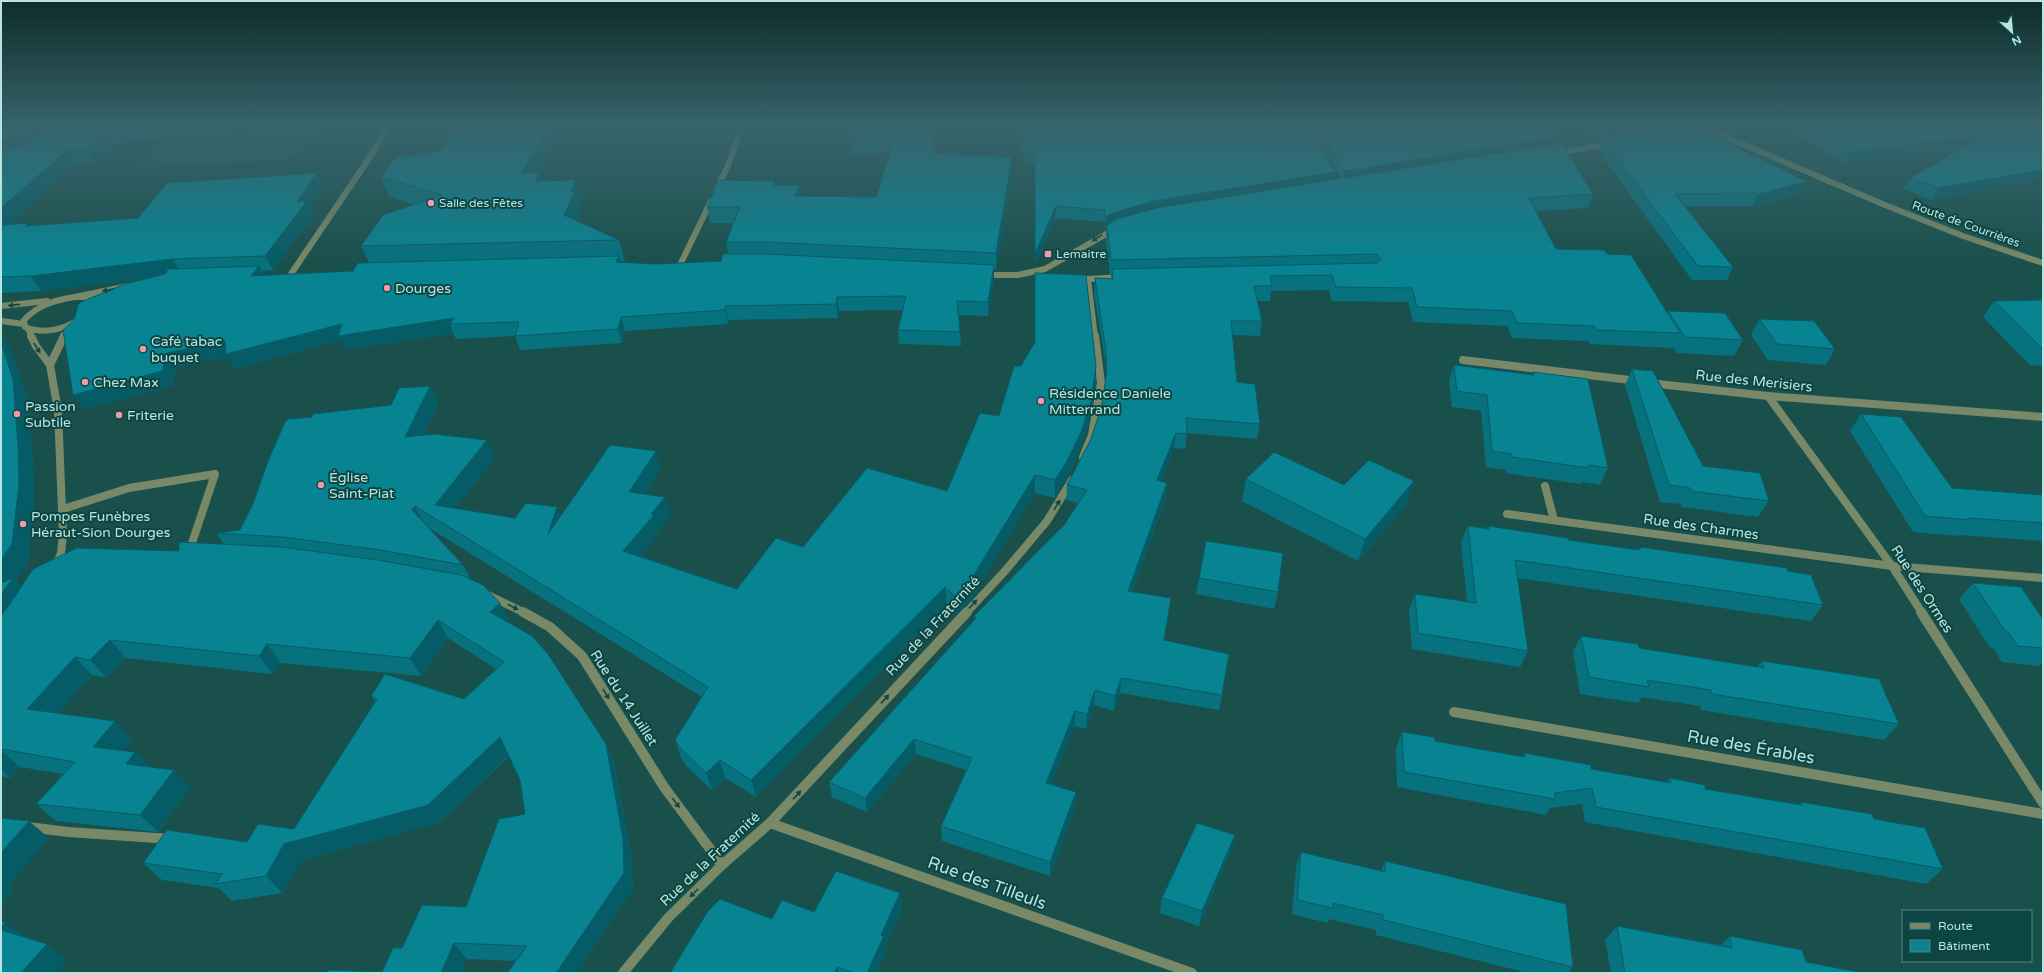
<svg xmlns="http://www.w3.org/2000/svg" width="2044" height="974" viewBox="0 0 2044 974" font-family="'Varela Round',sans-serif">
  <rect width="100%" height="100%" fill="#1a504c"/>
  <path fill="#1f5c57" d="M176,127H340L306,135L298,150L290,159L137,168Z"/>
  <g fill="none" stroke-linecap="round" stroke-linejoin="round">
    <path stroke="#798967" stroke-width="6" d="M1088,279L1121,277"/>
    <g stroke="#798967" stroke-width="8">
      <path d="M1545,486L1554,520"/>
      <path d="M63,509L129,488L215,474L189,552"/>
    </g>
    <path stroke="#798967" stroke-width="10" d="M28,827L68,832L171,839"/>
    <g stroke="#798967" stroke-width="6">
      <path d="M716,190L727,168L742,127"/>
      <path d="M680,265L711,201"/>
      <path d="M291,274L370,157L387,127"/>
      <path d="M1075,278L1088,279L1095,337"/>
    </g>
    <g stroke="#798967" stroke-width="8">
      <path d="M1463,360L1638,381"/>
      <path d="M1649,383L1768,396L2043,417"/>
      <path d="M1768,396L1892,566L1922,613"/>
      <path d="M1083,457L1092,435L1101,383L1095,336"/>
      <path d="M1507,514L1892,566L2043,578"/>
      <path d="M486,594L525,613"/>
      <path d="M966,613L1005,571L1047,521L1072,480"/>
    </g>
    <g stroke="#798967" stroke-width="10">
      <path d="M523,612L550,627L582,656L664,787L722,865"/>
      <path d="M1921,612L2043,803"/>
      <path d="M1454,712L2043,814"/>
      <path d="M770,823L1192,973"/>
      <path d="M623,973L668,918L722,865L770,823L967,612"/>
    </g>
    <g stroke="#798967" stroke-width="6">
      <path d="M1694,130L1705,128L1885,205L1963,236L2043,263"/>
      <path d="M1556,153L1609,144"/>
      <path d="M984,275H1018L1045,269L1115,229"/>
      <path d="M75,297L128,286"/>
      <path d="M75,297H87L94,300L96,305C79,325 50,337 25,327L24,320C38,305 55,300 75,297Z"/>
      <path d="M1,306L47,301"/>
      <path d="M1,321L24,324"/>
      <path d="M28,329L32,337"/>
      <path d="M63,337L69,329"/>
    </g>
    <g stroke="#798967" stroke-width="8">
      <path d="M31,336L36,346L50,365L58,411L63,535L61,553L56,565"/>
      <path d="M50,365L64,336"/>
    </g>
  </g>
  <g fill="#07717e">
    <path d="M1,127H264L231,135L128,140L125,143L115,144L94,162L77,163L9,224L31,226L138,218L317,173L324,187L310,208L314,215L273,270L262,271L264,275L353,271L369,262L361,246L415,205L389,197L381,177L411,156L442,150L459,127H563L539,173L542,181L576,180L582,200L580,207L581,212L577,221L619,240L625,261H620L621,262L657,264L721,261L729,254L726,242L733,223H710L707,207L775,181V185H799L800,196L876,197L891,152L852,155L850,139L931,127L934,154L1012,173L996,269H994V278L988,316L959,315L961,346L899,344L898,330L903,310L839,311L838,318L728,320V324L625,331L622,343L520,350L515,336L456,339L453,333L345,350L340,340L235,369L228,357L176,367L172,386L84,409L156,277L41,291L1,293Z"/>
    <path d="M1014,127H1307L1335,179L1341,178L1309,127H1559L1552,131L1556,137L1553,145L1593,194L1588,208L1536,211L1556,249L1607,254L1667,313L1668,311L1743,340L1734,356L1677,353L1673,347V348L1590,344L1588,341L1512,338L1507,326L1413,322L1408,302L1332,301L1329,290L1271,291L1270,301H1257L1262,321L1260,336L1233,335L1237,382L1260,424L1257,439L1187,433L1185,449L1174,448L1161,481L1166,498L1132,592L1169,613L1164,640L1222,695L1219,710L1120,693L1114,711L1094,705L1086,729L1075,726L1051,784L1076,792L1075,807L1050,876L942,841L941,826L966,770L916,754L867,812L832,797L829,782L974,620V616L1064,525L1078,503L1066,500L1067,485L1091,439L1102,405L1106,378V365L1094,293L1095,278L1111,279V274H1110L1106,239V228L1105,229L1104,222L1055,218L1035,266V164L1026,163Z"/>
    <path d="M1581,127H1701L1800,194L1752,207L1750,206H1685L1733,267L1727,280H1692L1598,150L1601,140L1592,142Z"/>
    <path d="M1782,127H2043V179L1932,200L1903,189L1910,178L1962,148L1844,163Z"/>
    <path d="M2043,300V366L2030,365L1983,317L1994,301Z"/>
    <path d="M1759,319L1835,349L1826,365L1768,360L1751,335Z"/>
    <path d="M1,336L10,348L27,397L33,463L34,502L28,562L16,581L21,587L179,551L224,544L216,533L240,530L312,417L391,405L430,386L438,404L423,435L495,458L455,508L515,518L557,507L560,516L661,469L645,494L665,497L671,515L658,530L659,533L640,556L737,589L803,547L947,491L999,416L1096,366V384L1090,418L1080,450L1066,479L1055,498L1035,493L970,601L956,614L947,605L756,797L725,778L712,790L686,766L681,758L675,740L702,697L426,526L463,565L471,580L509,621L508,622L606,744L614,761L631,856L633,890L516,961L467,959L382,972L402,948L466,907L525,814L520,780L509,756L440,822L300,861L282,893L232,901L219,888L162,880L143,863L247,842L294,829L375,702L371,696L464,699L496,669L448,638L421,676L281,663L273,674L126,658L106,678L92,675L58,713L132,739L123,750L150,767L191,787L158,832L56,821L36,804L63,774L20,767L10,778L1,776Z"/>
    <path d="M1454,365L1532,375L1533,372L1608,468L1600,485L1582,482L1581,484L1506,473V470L1486,467L1481,411L1452,407L1449,381Z"/>
    <path d="M1632,369L1703,466L1769,501L1758,517L1682,507L1681,504L1660,502L1625,385Z"/>
    <path d="M1861,414L1952,488L2043,495V541L1958,535L1957,536L1913,532L1850,431Z"/>
    <path d="M1246,479L1344,485L1407,504L1358,561L1242,501Z"/>
    <path d="M1468,526L1487,528L1488,526L1568,540L1638,550L1640,547L1788,571L1823,605L1811,621L1517,578L1528,651L1520,667L1412,649L1409,610L1415,594L1467,602L1461,542Z"/>
    <path d="M1199,578L1278,592L1274,609L1196,594Z"/>
    <path d="M1973,583L2043,619V662L2039,666L2002,662L1993,648H1990L1959,599Z"/>
    <path d="M1581,636L1639,648L1757,667L1762,661L1899,724L1884,740L1701,710L1700,706L1642,697L1638,703L1580,694L1573,652Z"/>
    <path d="M1402,732L1435,741L1522,757L1524,753L1591,769L1667,783L1670,778L1705,789L1798,805L1801,802L1874,819L1943,869L1926,884L1585,822L1582,804L1550,808L1546,815L1397,787L1396,748Z"/>
    <path d="M1235,835L1231,850L1199,926L1160,913L1162,898Z"/>
    <path d="M1301,852L1381,871L1385,861L1573,967L1568,973H1528L1376,935V930L1329,919L1327,923L1292,914L1296,867Z"/>
    <path d="M902,908L886,944L887,950L876,973H670L772,919L814,912Z"/>
    <path d="M1617,926L1721,945L1730,936L1806,962L1864,973H1611L1605,940Z"/>
  </g>
  <g fill="#065c66">
    <path d="M41,127H66L1,158V141Z"/>
    <path d="M120,127H121L128,140L125,143L117,130Z"/>
    <path d="M226,127H264L231,135Z"/>
    <path d="M548,127H563L529,193L522,173Z"/>
    <path d="M1548,127H1559L1545,136Z"/>
    <path d="M1622,127H1672L1602,138L1601,140L1592,142L1596,131Z"/>
    <path d="M107,130L115,144L94,162L86,149Z"/>
    <path d="M1985,135L1978,146L1844,163L1850,152Z"/>
    <path d="M1556,137L1552,148L1343,182L1345,171Z"/>
    <path d="M69,149L77,163L1,231V208Z"/>
    <path d="M1012,157V173L996,269V253Z"/>
    <path d="M2043,170V179L1932,200L1939,188Z"/>
    <path d="M1336,172L1334,183L1107,225L1106,228L1105,229V217L1113,213L1154,201Z"/>
    <path d="M317,173L324,187L310,208L314,215L273,270L265,256L297,202Z"/>
    <path d="M540,173L546,193L535,181Z"/>
    <path d="M576,180L582,200L580,207L581,212L570,235L564,215L571,191Z"/>
    <path d="M1807,182L1800,194L1752,207L1758,194Z"/>
    <path d="M799,185L801,201L795,196Z"/>
    <path d="M1056,206L1055,218L1035,266V254Z"/>
    <path d="M29,223L39,238L25,226Z"/>
    <path d="M619,256L623,270L616,262Z"/>
    <path d="M173,259L182,274L41,291L31,276Z"/>
    <path d="M994,265V278L988,316V302Z"/>
    <path d="M259,266L266,280L251,276Z"/>
    <path d="M837,297L839,311L838,318L836,304Z"/>
    <path d="M725,306L728,320V324L725,310Z"/>
    <path d="M621,317L625,331L622,343L618,329Z"/>
    <path d="M454,318L450,324L453,333L345,350L340,340L235,369L228,357L176,367L172,386L84,409L73,395L167,353L225,341L342,324Z"/>
    <path d="M1,336L10,348L27,397L33,463L34,502L28,562L16,581L30,596L1,636Z"/>
    <path d="M1096,366V384L1090,418L1080,450L1066,479L1055,498V480Z"/>
    <path d="M430,386L438,404L413,455L405,437Z"/>
    <path d="M1176,433L1174,448L1156,496L1157,480Z"/>
    <path d="M487,440L495,458L444,523L435,505Z"/>
    <path d="M656,451L661,469L635,510L629,492Z"/>
    <path d="M1035,475V493L970,601L956,614L955,596Z"/>
    <path d="M1414,481L1407,504L1358,561L1365,539Z"/>
    <path d="M1167,483L1166,498L1126,607L1128,591Z"/>
    <path d="M665,497L671,515L658,530L659,533L629,569L623,551L651,514Z"/>
    <path d="M415,506L424,524L412,510Z"/>
    <path d="M557,507L564,525L548,534Z"/>
    <path d="M945,587L947,605L756,797L751,780Z"/>
    <path d="M500,603L509,621L499,630L490,612Z"/>
    <path d="M438,620L448,638L421,676L410,658Z"/>
    <path d="M110,640L126,658L106,678L90,660Z"/>
    <path d="M267,644L281,663L273,674L259,656Z"/>
    <path d="M75,657L92,675L46,727L27,709Z"/>
    <path d="M1121,678L1120,693L1114,711L1115,696Z"/>
    <path d="M1095,690L1094,705L1086,729L1087,714Z"/>
    <path d="M1075,711V726L1046,798V783Z"/>
    <path d="M115,721L132,739L111,764L93,747Z"/>
    <path d="M500,737L510,754L440,822L300,861L282,893L266,876L284,844Z"/>
    <path d="M914,739L916,754L867,812L865,798Z"/>
    <path d="M606,744L614,761L631,856L633,890L577,973H556Z"/>
    <path d="M1,750L20,767L10,778L1,770Z"/>
    <path d="M135,752L152,769L126,764Z"/>
    <path d="M720,760L725,778L712,790L706,773Z"/>
    <path d="M174,770L191,787L158,832L140,815Z"/>
    <path d="M1076,792L1075,807L1050,876V862Z"/>
    <path d="M29,821L49,838L9,886L13,890L1,905V853Z"/>
    <path d="M1235,835L1231,850L1199,926L1202,911Z"/>
    <path d="M900,893L902,908L886,944L887,950L876,973H867L881,935Z"/>
    <path d="M5,922L28,938L1,930V928Z"/>
    <path d="M454,943L467,959L461,973H441Z"/>
    <path d="M47,944L68,960L57,973H21Z"/>
    <path d="M837,967L839,973H835Z"/>
  </g>
  <g fill="#088392" stroke="#065c66">
    <path d="M1,127H41L1,141Z"/>
    <path d="M55,127H120L117,130H107L86,149H69L1,208V151L15,147L44,135Z"/>
    <path d="M459,127H548L522,173H540L535,181L576,180L571,191H575L564,215L619,240L361,246L383,215L442,195L381,177L396,157L411,156L442,150Z"/>
    <path d="M850,127H931L934,154L1012,157L996,253L765,242H726L740,207H707L718,180L775,181L773,185H799L795,196L876,197L896,136L850,139Z"/>
    <path d="M1018,127H1307L1336,172L1154,201L1113,213L1105,217V210L1056,206L1035,254V152H1026Z"/>
    <path d="M1318,127H1549L1556,137L1345,171Z"/>
    <path d="M1593,127H1622L1596,131Z"/>
    <path d="M1672,127H1701L1755,157H1758L1807,182L1758,194L1757,193L1675,194L1733,267L1698,266L1602,138Z"/>
    <path d="M1806,127H2043V170L1939,188L1910,178L1985,135L1850,152Z"/>
    <path d="M1562,143L1593,194L1529,198L1556,249L1604,250L1607,254L1631,255L1680,333L1596,330L1594,326L1517,323L1512,311L1417,307L1412,288L1336,287L1332,275L1270,276L1272,286H1254L1262,321H1231L1237,382L1255,384L1260,424L1186,418L1187,434L1176,433L1157,480L1167,483L1128,591L1171,598L1164,640L1229,654L1222,695L1121,678L1115,696L1095,690L1087,714L1075,711L1046,783L1076,792L1050,862L941,826L972,758L914,739L865,798L829,782L976,618L974,616L1064,525L1087,490L1067,485L1091,439L1102,405L1107,370L1106,351L1095,278L1113,279L1112,269L1377,263L1381,259L1376,254L1111,260L1107,225L1117,219L1156,208Z"/>
    <path d="M317,173L297,202L307,201L265,256L173,259L31,276L1,277V225L29,223L25,226L138,218L167,183Z"/>
    <path d="M723,254H765L994,265L988,302L957,301L960,332L898,330L906,296L837,297L836,304L725,306V310L621,317L618,329L515,336L519,322L450,324L454,318L338,336L342,324L226,354L225,341L167,353L162,371L73,395L63,330L74,320L78,305L81,302L125,284L165,274L168,269H174L259,266L251,276L353,271L358,263L619,256L616,262L657,264L721,261Z"/>
    <path d="M1035,273L1086,275L1096,366L1091,401L1081,432L1067,461L1055,480L1035,475L969,583L955,596L945,587L751,780L720,760L706,773L680,748L675,740L708,687L415,506L412,510L463,565L380,550L283,537L216,533L240,530L253,504L268,461L285,422L288,419L312,417L313,414L322,413L391,405L399,388L430,386L405,437L433,434L487,440L435,505L515,518L526,503L557,507L548,534L610,445L656,451L629,492L665,497L651,514L654,515L623,551L737,589L776,538L803,547L867,468L947,491L980,413L999,416L1014,366H1021L1035,342Z"/>
    <path d="M2043,300V349L1994,301Z"/>
    <path d="M1668,311L1725,313L1743,340L1685,337Z"/>
    <path d="M1759,319L1814,321L1835,349L1777,344Z"/>
    <path d="M1,343L13,379L18,445L19,484L12,544L1,560Z"/>
    <path d="M1454,365L1534,375L1533,372L1588,379L1608,468L1589,465V468L1512,457V454L1492,451L1487,395L1457,391Z"/>
    <path d="M1632,369L1653,371L1703,466L1760,473L1769,501L1691,491L1690,488L1669,485Z"/>
    <path d="M1861,414L1901,417L1952,488L2043,495V523L1969,518L1971,520L1925,516Z"/>
    <path d="M1274,452L1344,485L1369,460L1414,481L1365,539L1246,479Z"/>
    <path d="M1468,526L1489,529L1488,526L1568,538V540L1589,543L1640,550V547L1787,568L1788,571L1811,575L1823,605L1515,560L1528,651L1418,633L1415,594L1476,603Z"/>
    <path d="M1206,541L1283,553L1278,592L1199,578Z"/>
    <path d="M179,542L281,547L378,560L461,575L483,585L500,603L490,612L532,636L548,654L606,744L623,839L624,873L556,973H507L527,946L454,943L441,973H327L328,970L382,972L393,948H402L422,905L466,907L499,819L525,814L520,780L500,737L428,805L284,844L266,876L215,884L222,874L143,863L167,830L247,842L258,824L294,829L377,699L371,696L385,674L464,699L504,662L438,620L410,658L267,644L259,656L110,640L90,660L75,657L27,709L115,721L93,747L135,752L126,764L174,770L140,815L36,804L75,762L1,749V616L14,598L33,569L77,548L179,551Z"/>
    <path d="M13,578L1,594V583Z"/>
    <path d="M1973,583L2021,587L2043,619V648L2018,646L2008,632H2006Z"/>
    <path d="M1581,636L1638,644L1639,648L1764,668L1762,661L1879,679L1899,724L1712,694L1711,690L1647,680L1649,687L1589,677Z"/>
    <path d="M1402,732L1434,737L1435,741L1479,749L1525,757L1524,753L1591,765V769L1671,783L1670,778L1705,785V789L1753,797L1802,805L1801,802L1872,814L1874,819L1925,828L1943,869L1596,807L1592,788L1555,793V799L1404,772Z"/>
    <path d="M1,818L29,821L1,853Z"/>
    <path d="M1197,823L1235,835L1202,911L1162,898Z"/>
    <path d="M1301,852L1385,872V861L1566,904L1573,967L1383,920V915L1333,903V908L1297,900Z"/>
    <path d="M836,871L900,893L881,935L884,936L867,973H854L837,967L835,973H670L708,911L720,899L772,919L782,900L814,912Z"/>
    <path d="M1,921L5,922L1,928Z"/>
    <path d="M1617,926L1732,948L1730,936L1802,950L1806,962L1864,973H1625Z"/>
    <path d="M1,930L47,944L21,973H1Z"/>
  </g>
  <defs><path id="oneway-solid" d="M-6-.8H1V-3.2L6.5 0L1 3.2V.8H-6Z"/></defs>
  <g fill="#114844">
    <use href="#oneway-solid" transform="translate(1097 238) rotate(149)"/>
    <use href="#oneway-solid" transform="translate(108 290) rotate(169)"/>
    <use href="#oneway-solid" transform="translate(14 305) rotate(174)"/>
    <use href="#oneway-solid" transform="translate(37 348) rotate(58)"/>
    <use href="#oneway-solid" transform="translate(1057 505) rotate(-59)"/>
    <use href="#oneway-solid" transform="translate(973 604) rotate(-47)"/>
    <use href="#oneway-solid" transform="translate(513 607) rotate(27)"/>
    <use href="#oneway-solid" transform="translate(606 694) rotate(58)"/>
    <use href="#oneway-solid" transform="translate(885 699) rotate(-47)"/>
    <use href="#oneway-solid" transform="translate(797 795) rotate(-47)"/>
    <use href="#oneway-solid" transform="translate(676 803) rotate(54)"/>
    <use href="#oneway-solid" transform="translate(694 893) rotate(135)"/>
  </g>
  <linearGradient id="sky" x2="0" y2="1"><stop stop-color="#0e2c2a"/><stop offset="0.48" stop-color="#38646c"/><stop offset="1" stop-color="#38646c" stop-opacity="0"/></linearGradient>
  <rect width="2044" height="263" fill="url(#sky)"/>
  <g fill="#f39aaa" stroke="#0c4542" stroke-width="1.5">
    <circle cx="431" cy="203" r="4"/>
    <rect x="1044" y="250" width="8" height="8" rx="2"/>
    <circle cx="387" cy="288" r="4"/>
    <circle cx="143" cy="349" r="4"/>
    <circle cx="85" cy="382" r="4"/>
    <circle cx="1041" cy="401" r="4"/>
    <circle cx="17" cy="414" r="4"/>
    <circle cx="119" cy="415" r="4"/>
    <circle cx="321" cy="485" r="4"/>
    <circle cx="23" cy="524" r="4"/>
  </g>
  <g text-anchor="middle" dominant-baseline="central" stroke-width="4" stroke-linejoin="round" paint-order="stroke">
    <g font-size="12" fill="#b7e4df" stroke="#0c4542" text-anchor="start">
      <text x="439" y="203">Salle des Fêtes</text>
      <text x="1056" y="254">Lemaitre</text>
    </g>
    <g font-size="12" fill="#b7e4df" stroke="#0c4542">
      <text transform="translate(1966 224) rotate(20)">Route de Courrières</text>
    </g>
    <g font-size="14" fill="#b7e4df" stroke="#0c4542" text-anchor="start">
      <text x="395" y="288">Dourges</text>
      <text x="151" y="341">Café tabac<tspan x="151" dy="16">buquet</tspan></text>
      <text x="93" y="382">Chez Max</text>
      <text x="1049" y="393">Résidence Daniele<tspan x="1049" dy="16">Mitterrand</tspan></text>
      <text x="25" y="406">Passion<tspan x="25" dy="16">Subtile</tspan></text>
      <text x="127" y="415">Friterie</text>
      <text x="329" y="477">Église<tspan x="329" dy="16">Saint-Piat</tspan></text>
      <text x="31" y="516">Pompes Funèbres<tspan x="31" dy="16">Héraut-Sion Dourges</tspan></text>
    </g>
    <g font-size="14" fill="#b7e4df" stroke="#0c4542">
      <text transform="translate(1754 381) rotate(6)">Rue des Merisiers</text>
      <text transform="translate(1701 527) rotate(8)">Rue des Charmes</text>
      <text transform="translate(1922 589) rotate(57)">Rue des Ormes</text>
      <text transform="translate(933 626) rotate(-47)">Rue de la Fraternité</text>
      <text transform="translate(624 698) rotate(57)">Rue du 14 Juillet</text>
      <text transform="translate(710 859) rotate(-43)">Rue de la Fraternité</text>
    </g>
    <g font-size="17" fill="#b7e4df" stroke="#0c4542">
      <text transform="translate(1751 747) rotate(10)">Rue des Érables</text>
      <text transform="translate(987 883) rotate(20)">Rue des Tilleuls</text>
    </g>
  </g>
  <rect width="2044" height="974" fill="none" stroke="#b7e4df" stroke-width="4"/>
  <rect x="1902" y="910" width="130" height="52" fill="#0c4542" stroke="#508581"/>
  <rect x="1910" y="923" width="20" height="6" fill="#798967" stroke="#508581"/>
  <text x="1938" y="930" font-size="12" fill="#b7e4df">Route</text>
  <rect x="1910" y="940" width="20" height="12" fill="#088392" stroke="#508581"/>
  <text x="1938" y="950" font-size="12" fill="#b7e4df">Bâtiment</text>
  <g transform="translate(2012 32) rotate(153)" stroke="#0c4542" stroke-width="3" paint-order="stroke">
  <path d="M0-3L7 15L0 10L-7 15Z" fill="#b7e4df"/>
  <text y="-6" font-size="11" font-weight="bold" text-anchor="middle" fill="#b7e4df">N</text>
  </g>
</svg>
